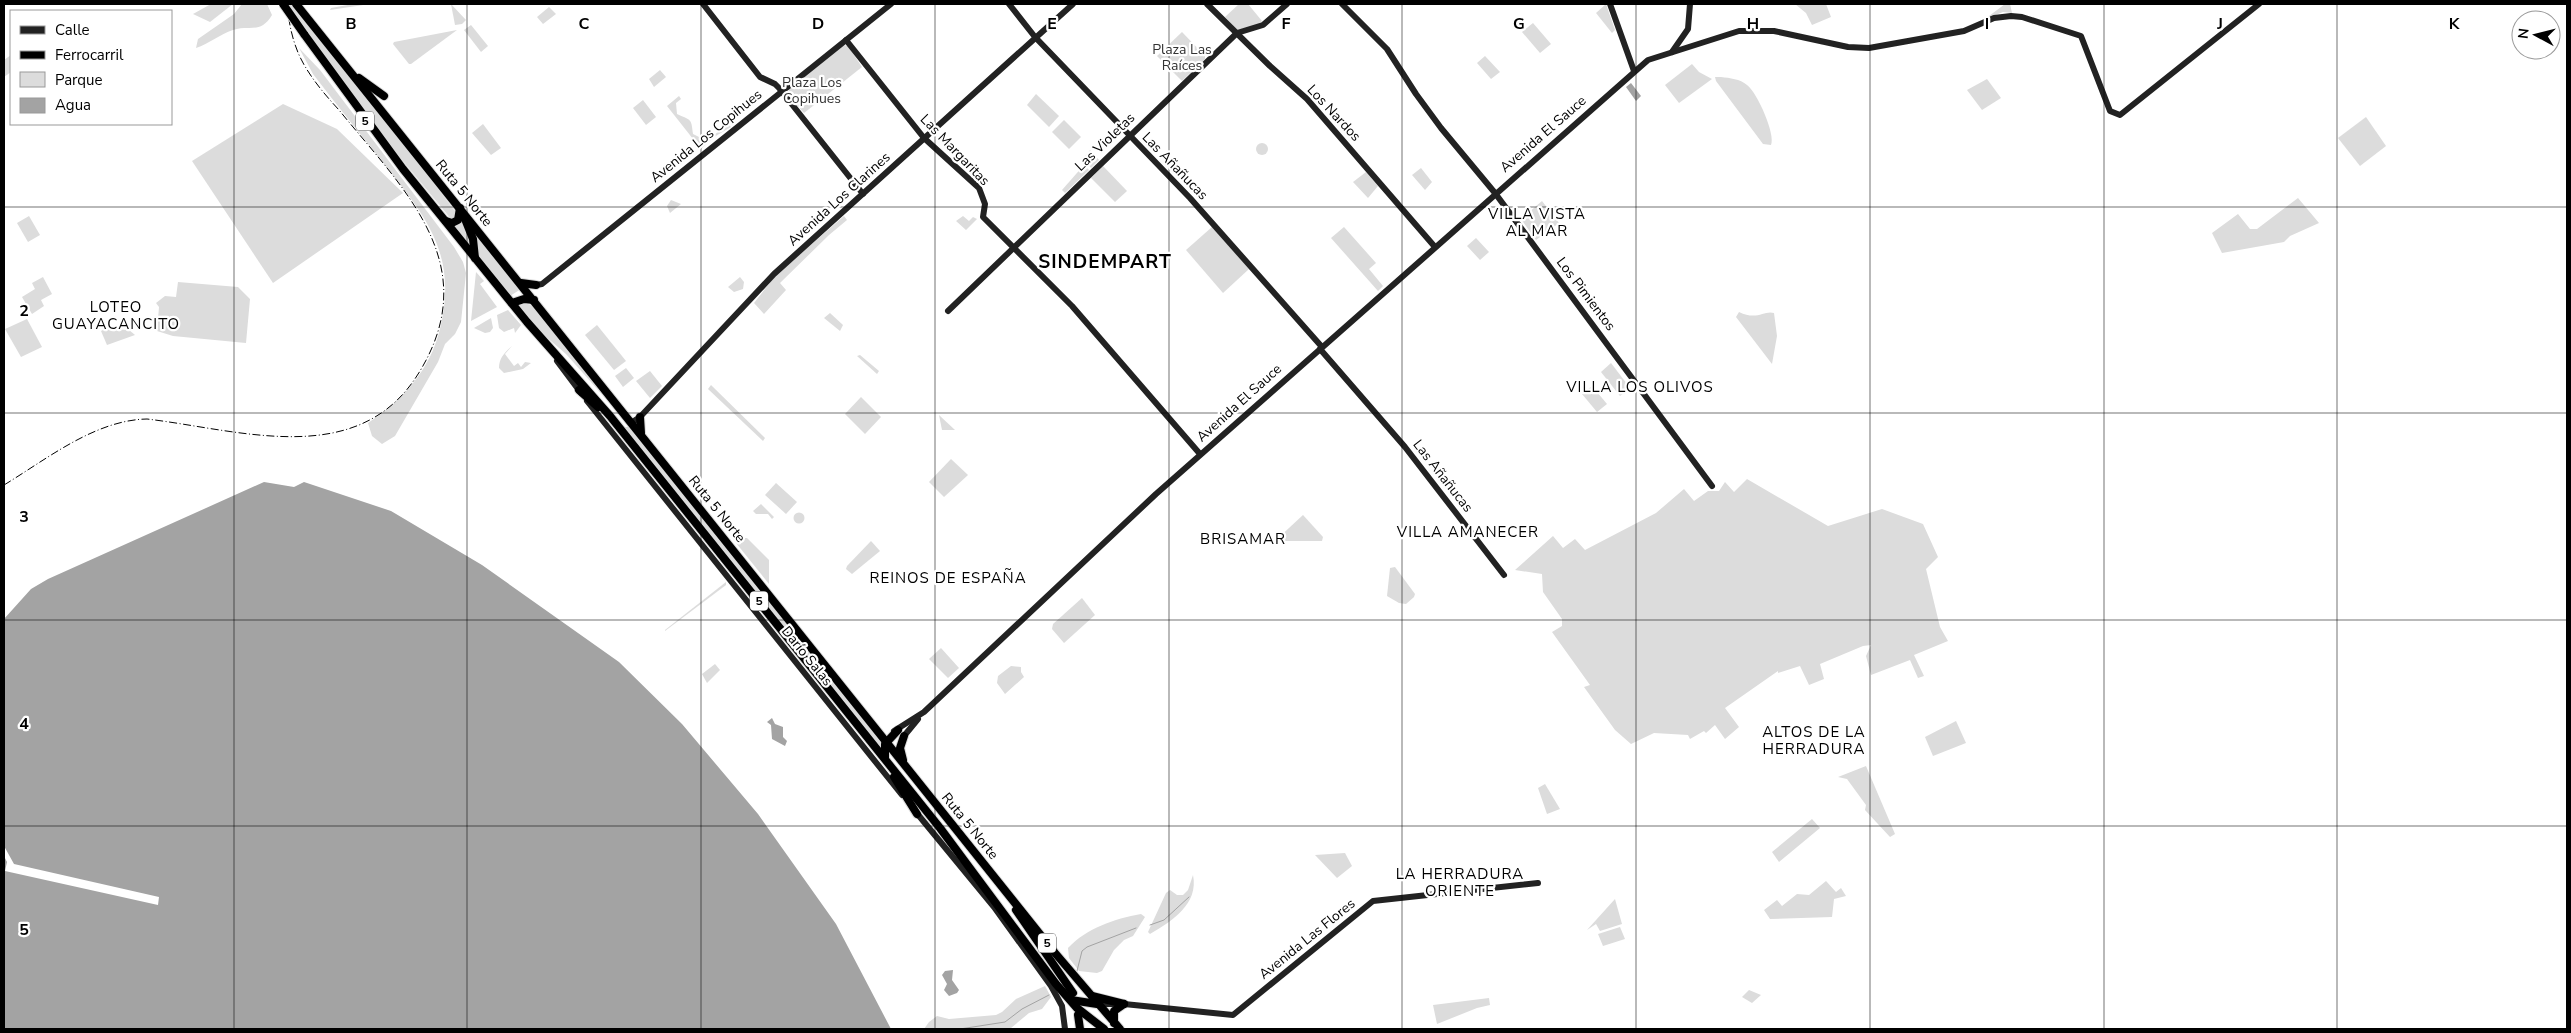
<svg xmlns="http://www.w3.org/2000/svg" width="2571" height="1033" viewBox="0 0 2571 1033" font-family="'Nunito Sans',sans-serif">
  <rect width="100%" height="100%" fill="#fff"/>
  <g fill="#dcdcdc">
    <path d="M211,4H233L210,22L193,14Z"/>
    <path d="M242,4H267L272,15C260,35 249,24 233,30C220,34 209,44 196,48L198,39L234,14Z"/>
    <path d="M286,4H292L395,132L457,214L455,218L451,219L375,127Z"/>
    <path d="M353,4H370L330,10L331,8Z"/>
    <path d="M451,4L466,20L462,24L455,25Z"/>
    <path d="M1239,4H1248L1262,21L1258,25L1237,30L1225,17Z"/>
    <path d="M1606,4L1615,30L1612,33L1596,13Z"/>
    <path d="M1795,4H1826L1831,17L1812,25L1806,13Z"/>
    <path d="M2005,4H2010L2012,13L2003,12L1985,19Z"/>
    <path d="M549,7L556,14L543,24L537,17Z"/>
    <path d="M1533,23L1551,44L1540,53L1522,32Z"/>
    <path d="M471,25L488,46L481,52L464,30Z"/>
    <path d="M457,30L411,64H409L393,44L394,42Z"/>
    <path d="M1182,32L1205,56V59L1182,81L1157,56Z"/>
    <path d="M843,45L848,46L862,67L804,113L788,95L789,89Z"/>
    <path d="M299,48L320,70L454,247L463,262L466,273L461,322L455,334L445,344L438,362L395,436L382,444L372,436L368,423C403,400 430,370 440,329C458,255 427,218 384,164C360,134 336,104 313,74Z"/>
    <path d="M11,55V72L4,77V60Z"/>
    <path d="M1485,56L1500,72L1491,79L1477,63Z"/>
    <path d="M1692,64L1699,72L1712,79L1679,103L1665,85Z"/>
    <path d="M660,70L666,77L654,87L649,79Z"/>
    <path d="M1721,77C1730,78 1740,79 1747,85C1757,92 1776,135 1771,145L1763,144L1716,81L1715,77Z"/>
    <path d="M1987,79L2001,98L1982,110L1967,90Z"/>
    <path d="M1036,94L1059,116L1049,127L1027,105Z"/>
    <path d="M679,96L681,99L676,103L677,114C692,121 691,118 693,134L703,139L705,135L708,136L700,144H697L667,106Z"/>
    <path d="M643,100L656,117L646,125L633,108Z"/>
    <path d="M283,104L337,129L403,193L273,283L192,161Z"/>
    <path d="M2366,117L2386,146L2360,166L2338,138Z"/>
    <path d="M1064,120L1081,137L1069,149L1052,132Z"/>
    <path d="M483,124L501,148L491,155L472,133Z"/>
    <path d="M728,124L731,127L714,137L701,149L699,147Z"/>
    <circle cx="1262" cy="149" r="6"/>
    <path d="M1090,150L1099,160L1091,168L1083,159Z"/>
    <path d="M1084,165L1089,170L1065,193L1062,190Z"/>
    <path d="M1103,166L1127,191L1115,202L1091,178Z"/>
    <path d="M1421,168L1432,182L1425,190L1412,175Z"/>
    <path d="M1366,172L1378,186L1368,198L1353,182Z"/>
    <path d="M2298,198L2319,223L2290,236L2284,242L2222,253L2212,233L2238,214L2250,229H2257Z"/>
    <path d="M671,200L681,204L670,213L667,206Z"/>
    <path d="M1542,201L1559,223L1536,240L1521,219Z"/>
    <path d="M29,216L40,235L28,242L17,223Z"/>
    <path d="M844,216L847,220L829,235L780,283L786,290L764,314L754,303L775,276Z"/>
    <path d="M963,216L969,221L973,217L977,219L966,230L956,221Z"/>
    <path d="M461,220L469,238L472,250L453,226Z"/>
    <path d="M470,224L521,289L510,296L478,257Z"/>
    <path d="M1212,227L1249,269L1223,293L1186,250Z"/>
    <path d="M1344,227L1376,263L1369,269L1383,286L1378,291L1331,238Z"/>
    <path d="M1476,238L1489,252L1480,260L1467,246Z"/>
    <path d="M476,272L484,281L480,284L497,307L471,321Z"/>
    <path d="M43,277L52,294L41,300L44,306L32,314L22,297L35,289L32,283Z"/>
    <path d="M740,277L744,282L743,289L734,292L728,287Z"/>
    <path d="M178,282L238,287L250,299L246,343L173,336L157,331L159,307L156,303L165,296L176,297Z"/>
    <path d="M524,302L532,306L623,418L566,354L537,329L520,308V304Z"/>
    <path d="M508,310L521,325L515,333L514,328L504,332L499,328L497,315Z"/>
    <path d="M1739,312C1757,321 1764,310 1774,313L1777,336L1772,364L1736,317Z"/>
    <path d="M830,313L843,325L840,331L824,318Z"/>
    <path d="M491,318L493,328L490,332L485,333L474,328Z"/>
    <path d="M27,319L42,347L21,357L5,329Z"/>
    <path d="M597,325L626,361L614,370L585,335Z"/>
    <path d="M105,329L129,330L135,335L107,345L101,331Z"/>
    <path d="M512,346L505,354L514,366L518,363L521,367L525,362L531,363L523,369L504,373L499,368C499,358 505,352 512,346Z"/>
    <path d="M860,355L879,371L877,374L857,356Z"/>
    <path d="M1611,363L1630,388L1620,396L1601,372Z"/>
    <path d="M626,368L634,378L623,387L615,376Z"/>
    <path d="M650,371L662,386L650,398L636,381Z"/>
    <path d="M711,385L765,438L763,441L708,389Z"/>
    <path d="M1592,386L1607,404L1597,412L1582,394Z"/>
    <path d="M861,397L881,417L865,434L845,414Z"/>
    <path d="M939,415L955,430H942Z"/>
    <path d="M624,427H630L883,742L882,750Z"/>
    <path d="M951,459L968,475L944,497L929,482Z"/>
    <path d="M1747,479L1828,526L1882,509L1923,524L1938,557L1926,569L1940,627L1948,641L1914,655L1924,676L1918,678L1910,660L1871,675L1866,656L1871,645L1863,646L1820,664L1824,679L1809,685L1800,666L1778,673V671L1725,708L1739,727L1725,739L1715,725L1706,733L1704,731L1690,739L1688,735L1654,733L1631,744L1615,730L1584,687L1590,685L1552,632L1562,626V619L1543,592L1542,574L1515,570L1553,536L1563,548L1575,539L1585,550L1656,513L1684,489L1694,501L1708,491H1719L1725,482L1734,492Z"/>
    <path d="M776,483L797,502L786,514L765,495Z"/>
    <path d="M761,504L774,517L772,519L768,514H756L753,511Z"/>
    <circle cx="799" cy="518" r="5.5"/>
    <path d="M1303,515L1323,537L1322,541H1275Z"/>
    <path d="M747,538L769,560V584L732,538Z"/>
    <path d="M871,541L880,551L852,574L846,569L847,566Z"/>
    <path d="M1395,567L1415,594L1414,597L1406,604L1399,603L1387,596L1390,568Z"/>
    <path d="M726,582V585L665,631V630Z"/>
    <path d="M1082,598L1095,615L1064,643L1052,629L1053,624Z"/>
    <path d="M941,648L959,668L948,678L929,659Z"/>
    <path d="M715,664L720,670L707,683L702,674Z"/>
    <path d="M1011,666L1021,667V672L1024,677L1005,694L997,683L998,676Z"/>
    <path d="M1956,721L1966,743L1933,756L1925,737Z"/>
    <path d="M1866,766L1895,834L1890,837L1865,810L1866,805L1847,779L1838,777Z"/>
    <path d="M1545,784L1560,809L1547,814L1538,788Z"/>
    <path d="M1812,819L1820,828L1779,862L1772,852Z"/>
    <path d="M1345,853L1352,866L1337,878L1315,855Z"/>
    <path d="M1193,875C1199,904 1172,921 1150,934L1148,932L1166,893L1170,890L1177,895H1183L1188,890Z"/>
    <path d="M1826,881L1836,892L1841,888L1846,896L1834,899L1832,917L1770,919L1764,910L1777,900L1782,906L1797,894L1809,895Z"/>
    <path d="M1615,899L1622,924L1600,931L1596,924L1587,930Z"/>
    <path d="M1141,914L1145,917L1133,936L1124,940L1114,950L1102,971L1097,973L1079,971L1069,958L1068,948C1087,928 1114,919 1141,914Z"/>
    <path d="M1620,927L1625,939L1603,946L1598,934Z"/>
    <path d="M1045,986L1051,997L1042,1009L1029,1013L1011,1028L924,1029L929,1022L937,1016L949,1019L996,1015L1002,1012L1016,999Z"/>
    <path d="M1749,990L1761,995L1752,1003L1742,997Z"/>
    <path d="M1489,998L1490,1005L1477,1008L1437,1024L1433,1005Z"/>
  </g>
  <g fill="#a3a3a3">
    <path d="M1631,83L1641,96L1636,101L1626,87Z"/>
    <path d="M264,482L294,487L304,482L391,511L482,565L619,662L682,724L758,814L836,924L891,1029H4V619L31,589L48,579Z"/>
    <path d="M772,718L775,724L783,727V737L787,741L785,746L772,739L771,725L767,722Z"/>
    <path d="M953,970L952,980L959,990L957,993L949,996L944,990L947,984L942,975L945,971Z"/>
  </g>
  <path fill="#fff" d="M4,846L14,864L159,897L158,905L5,871L7,862L4,856Z"/>
  <g fill="none" stroke-linecap="round" stroke-linejoin="round">
    <g stroke="#a3a3a3" stroke-width="1">
      <path d="M1150,925L1164,920L1189,897"/>
      <path d="M1077,971L1082,951L1087,947L1136,928"/>
      <path d="M960,1029L1005,1022L1022,1009L1049,995"/>
    </g>
    <g stroke="#dbdbdb" stroke-width="10">
      <g id="highway">
        <path d="M296,4L1055,953L1120,1029"/>
        <path d="M304,34L403,169L527,322L610,416L940,828L1056,984L1077,1008L1104,1029"/>
        <path d="M359,78L384,96"/>
        <path d="M465,219L473,239L475,258"/>
        <path d="M446,221L452,223L458,220L460,208"/>
        <path d="M521,283L536,285"/>
        <path d="M512,303L524,299L534,300"/>
        <path d="M579,390L598,407"/>
        <path d="M640,417L641,433"/>
        <path d="M885,758V744L898,730"/>
        <path d="M903,760L900,748L904,736"/>
        <path d="M894,777L917,814"/>
        <path d="M1016,910L1073,993"/>
        <path d="M1092,996L1124,1004"/>
        <path d="M1071,1000L1097,1004"/>
        <path d="M1078,1015L1080,1029"/>
        <path d="M1114,1023V1011L1124,1004"/>
      </g>
    </g>
    <g stroke="#222" stroke-width="6">
      <path d="M703,4L760,77L775,84L779,88L863,194"/>
      <path d="M1009,4L1035,37L1190,198L1322,347"/>
      <path d="M1207,4L1270,66L1307,99L1435,247"/>
      <path d="M1342,4L1387,49L1416,94L1441,128L1495,193L1712,486"/>
      <path d="M1610,4L1634,71"/>
      <path d="M846,40L924,138L979,188L985,204L983,217L1072,306L1200,454"/>
      <path d="M1672,52L1688,29L1690,4"/>
      <path d="M536,285L542,284L891,4"/>
      <path d="M948,311L1237,33L1263,25L1287,4"/>
      <path d="M1320,349L1405,447L1504,575"/>
      <path d="M557,361L581,393"/>
      <path d="M587,401L902,795"/>
      <path d="M631,423L640,417L774,274L1073,4"/>
      <path d="M894,731L924,712L1156,494L1648,60L1739,31H1774L1848,47L1869,48L1964,31L1994,18L2011,16L2022,17L2081,36L2110,111L2120,115L2259,4"/>
      <path d="M904,736L918,719"/>
      <path d="M915,811L994,907L1051,986L1062,1006L1065,1029"/>
      <path d="M1097,1004H1124L1233,1015L1373,901L1538,883"/>
    </g>
    <use href="#highway" stroke="#000" stroke-width="8"/>
    <path stroke="#000" stroke-width="1" stroke-dasharray="8 2.5 1 2.5" stroke-linecap="butt" d="M4,485C47,459 95,420 147,419C241,430 360,471 420,371C485,263 403,189 339,110C327,97 315,83 306,68C294,49 289,26 287,4"/>
    <g stroke="#dbdbdb" stroke-width="10" stroke-linecap="butt">
      <path id="highway-bridge" d="M283,4L304,34"/>
    </g>
    <use href="#highway-bridge" stroke="#000" stroke-width="8"/>
  </g>
  <path fill="none" stroke="#000" stroke-width="1" stroke-opacity="0.55" d="M234,4V1029M467,4V1029M701,4V1029M935,4V1029M1169,4V1029M1402,4V1029M1636,4V1029M1870,4V1029M2104,4V1029M2337,4V1029M4,207H2567M4,413H2567M4,620H2567M4,826H2567"/>
  <g text-anchor="middle" dominant-baseline="central" stroke-width="4.5" stroke-linejoin="round" paint-order="stroke">
    <g fill="#fff" stroke="#4c4c4c" stroke-width="1">
      <rect x="356" y="111.5" width="18" height="19" rx="4"/>
      <rect x="750" y="591.5" width="18" height="19" rx="4"/>
      <rect x="1038" y="933.5" width="18" height="19" rx="4"/>
    </g>
    <g font-size="12" font-weight="bold" fill="#000">
      <text x="365" y="121">5</text>
      <text x="759" y="601">5</text>
      <text x="1047" y="943">5</text>
    </g>
    <g font-size="14" fill="#333" stroke="#fff">
      <text x="1182" y="49">Plaza Las<tspan x="1182" dy="16">Raíces</tspan></text>
      <text x="812" y="82">Plaza Los<tspan x="812" dy="16">Copihues</tspan></text>
    </g>
    <g font-size="14" fill="#000" stroke="#fff">
      <text transform="translate(1334 113) rotate(47)">Los Nardos</text>
      <text transform="translate(1543 134) rotate(-41)">Avenida El Sauce</text>
      <text transform="translate(706 136) rotate(-39)">Avenida Los Copihues</text>
      <text transform="translate(1105 142) rotate(-44)">Las Violetas</text>
      <text transform="translate(955 150) rotate(46)">Las Margaritas</text>
      <text transform="translate(1175 166) rotate(46)">Las Añañucas</text>
      <text transform="translate(464 193) rotate(51)">Ruta 5 Norte</text>
      <text transform="translate(839 199) rotate(-42)">Avenida Los Clarines</text>
      <text transform="translate(1586 294) rotate(53)">Los Pimientos</text>
      <text transform="translate(1239 403) rotate(-42)">Avenida El Sauce</text>
      <text transform="translate(1443 476) rotate(52)">Las Añañucas</text>
      <text transform="translate(717 509) rotate(51)">Ruta 5 Norte</text>
      <text transform="translate(807 656) rotate(51)">Darío Salas</text>
      <text transform="translate(970 826) rotate(51)">Ruta 5 Norte</text>
      <text transform="translate(1307 939) rotate(-39)">Avenida Las Flores</text>
    </g>
    <g font-size="15" letter-spacing="1" fill="#000" stroke="#fff">
      <text x="1537" y="214">VILLA VISTA<tspan x="1537" dy="17">AL MAR</tspan></text>
      <text x="116" y="307">LOTEO<tspan x="116" dy="17">GUAYACANCITO</tspan></text>
      <text x="1640" y="387">VILLA LOS OLIVOS</text>
      <text x="1468" y="532">VILLA AMANECER</text>
      <text x="1243" y="539">BRISAMAR</text>
      <text x="948" y="578">REINOS DE ESPAÑA</text>
      <text x="1814" y="732">ALTOS DE LA<tspan x="1814" dy="17">HERRADURA</tspan></text>
      <text x="1460" y="874">LA HERRADURA<tspan x="1460" dy="17">ORIENTE</tspan></text>
    </g>
    <g font-size="19" font-weight="bold" letter-spacing="1" fill="#000" stroke="#fff">
      <text x="1105" y="262">SINDEMPART</text>
    </g>
  </g>
  <g font-size="16" text-anchor="middle" font-weight="bold" fill="#000" stroke="#fff" stroke-width="4.5" stroke-linejoin="round" paint-order="stroke">
    <text x="351" y="29">B</text>
    <text x="584" y="29">C</text>
    <text x="818" y="29">D</text>
    <text x="1052" y="29">E</text>
    <text x="1286" y="29">F</text>
    <text x="1519" y="29">G</text>
    <text x="1753" y="29">H</text>
    <text x="1987" y="29">I</text>
    <text x="2220" y="29">J</text>
    <text x="2454" y="29">K</text>
    <text x="24" y="316">2</text>
    <text x="24" y="522">3</text>
    <text x="24" y="729">4</text>
    <text x="24" y="935">5</text>
  </g>
  <rect width="2571" height="1033" fill="none" stroke="#000000" stroke-width="10"/>
  <rect x="10" y="10" width="162" height="115" fill="#ffffff" stroke="#999999"/>
  <rect x="20" y="26" width="25" height="8" fill="#222222" stroke="#999999"/>
  <text x="55" y="35" font-size="15" fill="#000000">Calle</text>
  <rect x="20" y="51" width="25" height="8" fill="#000000" stroke="#999999"/>
  <text x="55" y="60" font-size="15" fill="#000000">Ferrocarril</text>
  <rect x="20" y="72" width="25" height="15" fill="#dcdcdc" stroke="#999999"/>
  <text x="55" y="85" font-size="15" fill="#000000">Parque</text>
  <rect x="20" y="98" width="25" height="15" fill="#a3a3a3" stroke="#999999"/>
  <text x="55" y="110" font-size="15" fill="#000000">Agua</text>
  <g transform="translate(2536 35) rotate(277)"><circle r="24" fill="#ffffff" stroke="#999999"/>
  <path d="M0-4L9 19L0 12L-9 19Z" fill="#000000"/>
  <text y="-8" font-size="14" font-weight="bold" text-anchor="middle" fill="#000000">N</text>
  </g>
</svg>
